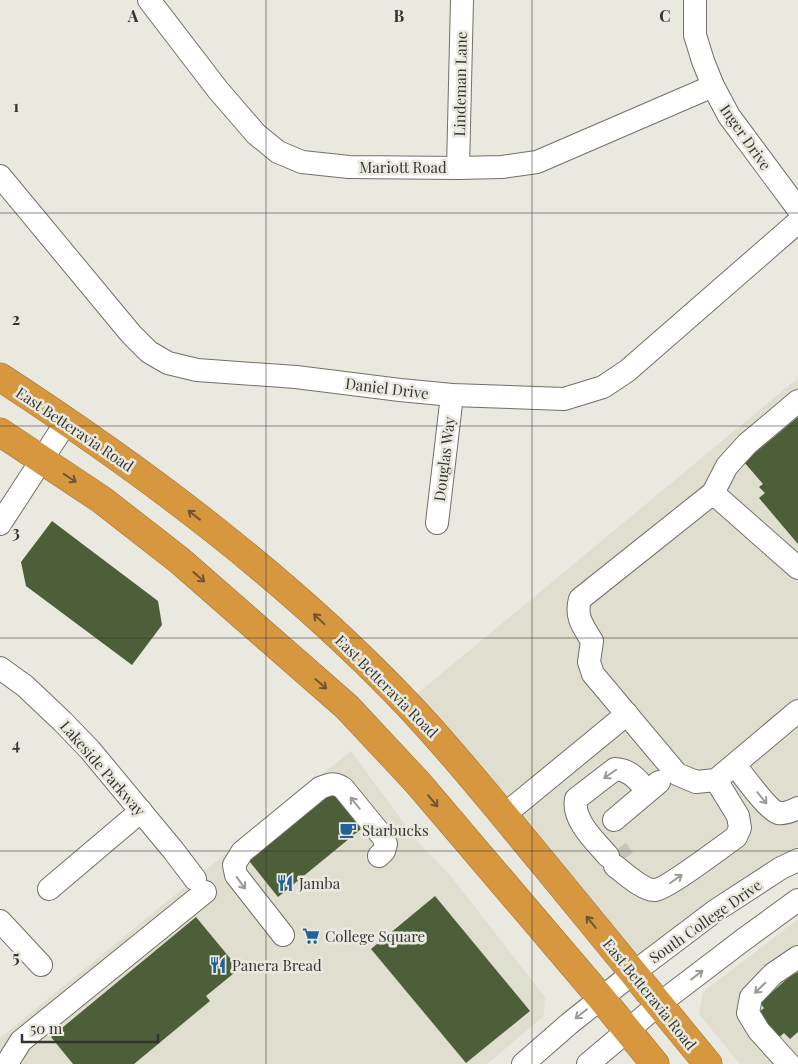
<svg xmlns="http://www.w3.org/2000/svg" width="798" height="1064" viewBox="0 0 798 1064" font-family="'Playfair Display',serif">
  <rect width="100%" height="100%" fill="#eae9e0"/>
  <g fill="#e0dece">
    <path d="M798,378V846L637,957L412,698Z"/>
    <path d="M351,751L418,842L450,875L545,997L544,1016L487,1064H0V1038Z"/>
    <path d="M798,919V1064H740L699,1014L703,992Z"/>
  </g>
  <g fill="#4c5f38">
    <path d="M798,417V544L759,498L765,493L759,487L763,484L744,462Z"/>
    <path d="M52,521L158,601L162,625L132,665L26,586L21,562Z"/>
    <path d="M330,789L361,829L278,897L246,857Z"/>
    <path d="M435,896L530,1011L466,1063L371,949Z"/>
    <path d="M196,917L239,969L206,996L210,1001L134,1064H73L51,1037Z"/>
    <path d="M798,972V1032L790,1039L784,1033L774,1042L758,1013L764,1008L760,1003L789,977Z"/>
  </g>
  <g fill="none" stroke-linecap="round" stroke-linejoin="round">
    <path stroke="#c6c5bd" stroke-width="22" stroke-dasharray="22 11" stroke-linecap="butt" d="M617,849L624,859"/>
    <g stroke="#717068" stroke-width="24">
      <g id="minor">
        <path d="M149,0L218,90L256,134L278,152L302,162L349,167L458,168L502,167L537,162L713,86"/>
        <path d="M695,0V35L703,61L713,86L729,116L798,209"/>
        <path d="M458,168L462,0"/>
        <path d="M0,176L131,334L149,352L168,363L197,370L296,377L400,390L452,395L564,399L603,387L627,371L798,222"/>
        <path d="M713,493L727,466L747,444L798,401"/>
        <path d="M437,523L452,395"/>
        <path d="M0,524L67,421"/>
        <path d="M798,568L713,493L580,599C575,617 583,626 592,641L589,662L593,674L677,774L696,782L716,780L798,711"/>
        <path d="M0,668L25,686L62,721L90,750L173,850L195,879"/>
        <path d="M735,765C743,775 767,809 778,813C785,814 792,811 798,808"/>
        <path d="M504,815L627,714"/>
        <path d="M614,820L659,782"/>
        <path d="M608,856C595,841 572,820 576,799L615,769C631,770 637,780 648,791"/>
        <path d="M615,866C624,873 644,891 655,890C667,889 723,846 736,837L740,828L738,816L716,780"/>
        <path d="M49,889L141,811"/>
        <path d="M0,921L41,965"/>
        <path d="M283,935L236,875L234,865L242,852L320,788C330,784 333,782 343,788L383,837L386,844L384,851L379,856"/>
        <path d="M9,1064V1060L21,1041L205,892"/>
        <path d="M523,1064L570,1023L633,973L715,911L781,868L798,860"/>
        <path d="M588,1064L659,1004L743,940L798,900"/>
        <path d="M789,1064L759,1031L748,1013L751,997L773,974L798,957"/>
      </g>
    </g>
    <g stroke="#9e7439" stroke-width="29">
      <g id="highway">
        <path d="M0,377C147,473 290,580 411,708C458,758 500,811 544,864C598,930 653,997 708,1064"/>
        <path d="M0,432L102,500L179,560L347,707L418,783L601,998L655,1064"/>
      </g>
    </g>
    <use href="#minor" stroke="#fff" stroke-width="22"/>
    <use href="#highway" stroke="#d7973e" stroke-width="28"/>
  </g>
  <defs><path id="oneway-shaft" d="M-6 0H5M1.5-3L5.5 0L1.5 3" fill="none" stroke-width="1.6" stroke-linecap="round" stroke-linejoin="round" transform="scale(1.25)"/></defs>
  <g stroke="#6e5736">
    <use href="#oneway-shaft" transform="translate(70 478) rotate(34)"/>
    <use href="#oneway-shaft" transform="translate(194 515) rotate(-142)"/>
    <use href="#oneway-shaft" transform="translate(199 577) rotate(41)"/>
    <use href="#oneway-shaft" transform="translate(319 619) rotate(-137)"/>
    <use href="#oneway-shaft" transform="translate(321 684) rotate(41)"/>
    <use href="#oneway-shaft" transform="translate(433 801) rotate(50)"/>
    <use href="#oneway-shaft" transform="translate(591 922) rotate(-129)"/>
  </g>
  <g stroke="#9a9a98">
    <use href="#oneway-shaft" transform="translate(610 774) rotate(145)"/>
    <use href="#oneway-shaft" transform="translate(762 798) rotate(51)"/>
    <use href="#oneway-shaft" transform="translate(355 803) rotate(-129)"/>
    <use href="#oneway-shaft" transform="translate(676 879) rotate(-35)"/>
    <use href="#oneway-shaft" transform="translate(241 883) rotate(54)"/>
    <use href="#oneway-shaft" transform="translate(697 975) rotate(-38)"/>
    <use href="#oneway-shaft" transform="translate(760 988) rotate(135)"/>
    <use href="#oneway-shaft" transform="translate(581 1014) rotate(141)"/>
  </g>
  <path fill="none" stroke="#353431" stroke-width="1" stroke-opacity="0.55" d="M266,0V1064M532,0V1064M0,213H798M0,426H798M0,638H798M0,851H798"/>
  <defs>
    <g id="cafe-bare" transform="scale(1.35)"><path d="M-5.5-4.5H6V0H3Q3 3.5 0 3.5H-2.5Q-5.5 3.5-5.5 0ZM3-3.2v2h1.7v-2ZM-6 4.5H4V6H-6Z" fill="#236298" stroke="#eae9e0" stroke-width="2.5" paint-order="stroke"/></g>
    <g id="restaurant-bare" transform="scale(1.35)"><path d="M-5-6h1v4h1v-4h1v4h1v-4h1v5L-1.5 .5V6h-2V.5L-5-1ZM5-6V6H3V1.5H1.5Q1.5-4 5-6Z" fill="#236298" stroke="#eae9e0" stroke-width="2.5" paint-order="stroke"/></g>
    <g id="supermarket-bare" transform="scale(1.35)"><path d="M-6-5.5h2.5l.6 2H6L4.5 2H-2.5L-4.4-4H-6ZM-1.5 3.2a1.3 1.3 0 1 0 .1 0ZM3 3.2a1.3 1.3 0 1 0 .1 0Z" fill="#236298" stroke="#eae9e0" stroke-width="2.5" paint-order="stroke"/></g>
  </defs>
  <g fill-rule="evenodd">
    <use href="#cafe-bare" x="348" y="830"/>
    <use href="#restaurant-bare" x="285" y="883"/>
    <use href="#supermarket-bare" x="311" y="936"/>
    <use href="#restaurant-bare" x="218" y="965"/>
  </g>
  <g text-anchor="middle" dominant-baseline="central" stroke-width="5" stroke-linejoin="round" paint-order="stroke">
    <g font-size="15" fill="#353431" stroke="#eae9e0">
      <text transform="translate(460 84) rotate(-89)">Lindeman Lane</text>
      <text transform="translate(746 137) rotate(55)">Inger Drive</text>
      <text x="403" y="167">Mariott Road</text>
      <text transform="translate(387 388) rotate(7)">Daniel Drive</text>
      <text transform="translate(75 429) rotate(34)">East Betteravia Road</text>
      <text transform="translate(444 459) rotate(-83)">Douglas Way</text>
      <text transform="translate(387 686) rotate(45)">East Betteravia Road</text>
      <text transform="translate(103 768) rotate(49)">Lakeside Parkway</text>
      <text transform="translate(705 921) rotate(-35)">South College Drive</text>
      <text transform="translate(650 994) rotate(51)">East Betteravia Road</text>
    </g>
    <g font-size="15" fill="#353431" stroke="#eae9e0" text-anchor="start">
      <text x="362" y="830">Starbucks</text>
      <text x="299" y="883">Jamba</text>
      <text x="325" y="936">College Square</text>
      <text x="232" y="965">Panera Bread</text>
    </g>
  </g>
  <g font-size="16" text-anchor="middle" font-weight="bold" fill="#353431" stroke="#eae9e0" stroke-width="5" stroke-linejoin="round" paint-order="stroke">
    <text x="133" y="22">A</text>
    <text x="399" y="22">B</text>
    <text x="665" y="22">C</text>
    <text x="16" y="112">1</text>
    <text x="16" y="325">2</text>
    <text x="16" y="538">3</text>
    <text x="16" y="750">4</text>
    <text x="16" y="963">5</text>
  </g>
  <path d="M22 1034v8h136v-8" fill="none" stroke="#353431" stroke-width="2.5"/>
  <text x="30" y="1034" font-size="15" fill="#353431" stroke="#eae9e0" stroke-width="4" paint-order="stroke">50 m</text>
</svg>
